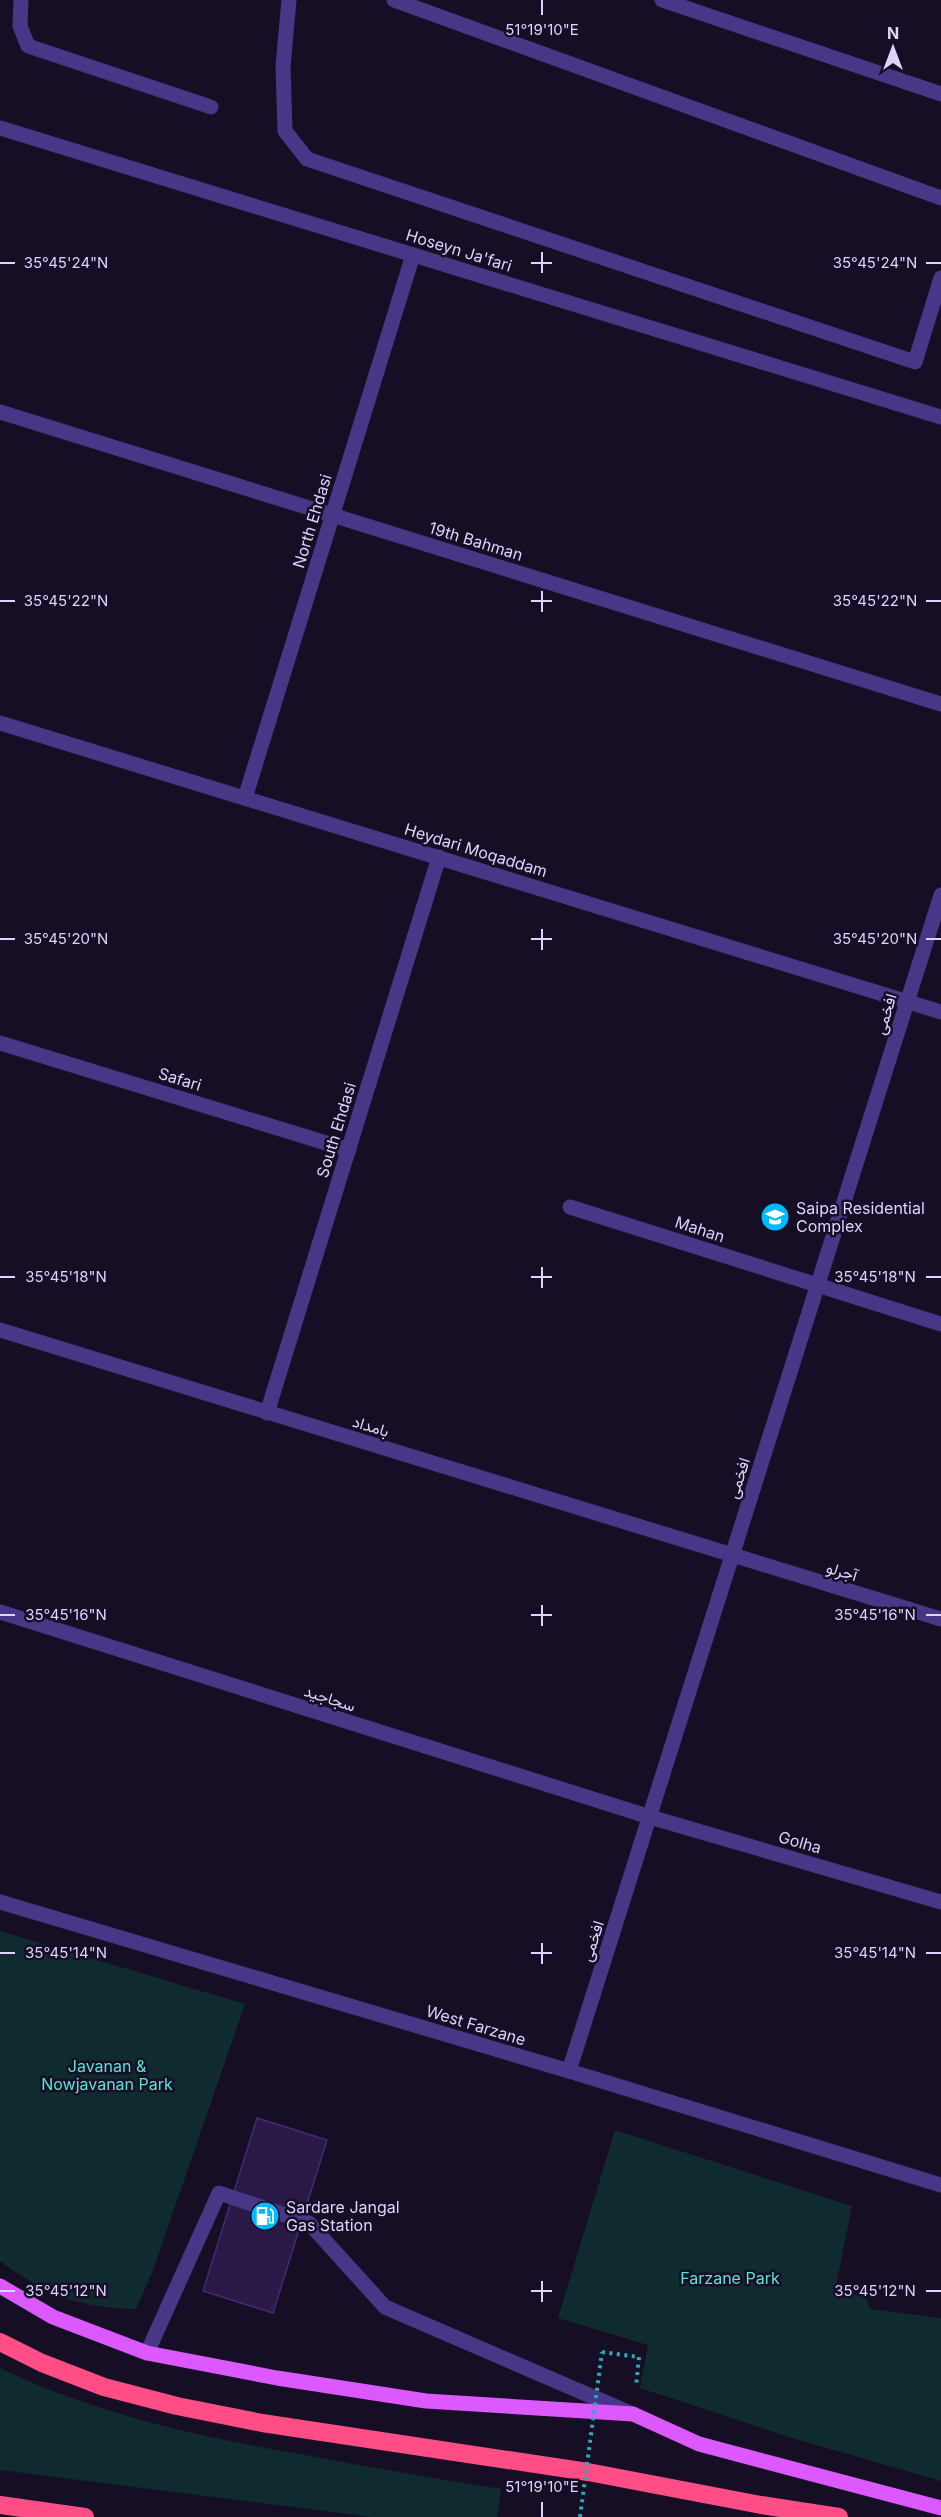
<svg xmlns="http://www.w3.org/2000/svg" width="941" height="2517" viewBox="0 0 941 2517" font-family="Inter,Vazirmatn,sans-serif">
  <rect width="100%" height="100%" fill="#150e25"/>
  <g fill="#102b2f">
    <path d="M0,1931L245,2004L152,2273L136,2309C79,2308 46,2295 0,2261Z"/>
    <path d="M615,2130L852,2206L835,2291L866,2297L870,2309L941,2318V2481L792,2438L640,2388L648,2345L558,2318Z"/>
    <path d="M0,2368C96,2414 196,2436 300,2454C367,2467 434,2478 501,2489L497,2517H372L0,2470Z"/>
  </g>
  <path fill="#2a1947" stroke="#452a73" stroke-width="1.5" d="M257,2118L327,2140L273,2313L203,2291Z"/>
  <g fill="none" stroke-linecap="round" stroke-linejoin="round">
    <path stroke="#2aabba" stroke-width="4" stroke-dasharray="3 4.5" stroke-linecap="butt" d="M602,2352L639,2357L636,2386"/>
    <g stroke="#473786" stroke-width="15">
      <path d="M21,0L20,26L28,46L211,107"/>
      <path d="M289,0L283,66L285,131L307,159L915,362L941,278"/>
      <path d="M394,0L941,198"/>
      <path d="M662,0L941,94"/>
      <path d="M0,128L941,417"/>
      <path d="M0,412L941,704"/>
      <path d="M0,723L941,1012"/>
      <path d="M245,798L413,255"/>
      <path d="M0,1043L349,1150"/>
      <path d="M570,1207L941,1324"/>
      <path d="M0,1330L941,1619"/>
      <path d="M267,1413L439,857"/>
      <path d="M0,1612L650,1817L941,1902"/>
      <path d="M0,1902L569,2071L941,2185"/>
      <path d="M569,2071L941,895"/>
      <path d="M147,2353L219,2193L309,2223L385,2307L630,2413"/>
    </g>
    <path stroke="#dc59ff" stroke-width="15" d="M0,2286L53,2317L147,2353L277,2378L426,2401L633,2414L699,2444L941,2508"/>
    <g stroke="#ff4d85" stroke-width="18">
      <path d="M0,2342L42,2363L104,2387L177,2406L262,2423L588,2472L761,2505L839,2517"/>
      <path d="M0,2505L85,2517"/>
    </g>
    <path stroke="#2aabba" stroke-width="4" stroke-dasharray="3 4.5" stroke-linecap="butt" d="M580,2517L602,2352"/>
  </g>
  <path fill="none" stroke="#ded2ff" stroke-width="2" d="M542,0V15M542,252V273M0,263H15M531,263H552M926,263H941M542,591V612M0,601H15M531,601H552M926,601H941M542,929V950M0,939H15M531,939H552M926,939H941M542,1267V1288M0,1277H15M531,1277H552M926,1277H941M542,1605V1626M0,1615H15M531,1615H552M926,1615H941M542,1943V1964M0,1953H15M531,1953H552M926,1953H941M542,2281V2302M0,2291H15M531,2291H552M926,2291H941M542,2502V2517"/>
  <defs>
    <g id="university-disc" transform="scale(1.5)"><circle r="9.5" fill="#00bafd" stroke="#150e25"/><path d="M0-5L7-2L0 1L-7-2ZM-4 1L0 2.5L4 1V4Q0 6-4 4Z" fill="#fff"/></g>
    <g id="fuel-disc" transform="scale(1.5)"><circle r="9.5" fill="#00bafd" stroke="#150e25"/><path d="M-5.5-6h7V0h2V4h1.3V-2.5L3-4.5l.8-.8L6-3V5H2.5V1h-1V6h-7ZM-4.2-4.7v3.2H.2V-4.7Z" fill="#fff"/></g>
  </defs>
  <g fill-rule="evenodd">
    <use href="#university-disc" x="775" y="1217"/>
    <use href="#fuel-disc" x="265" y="2216"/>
  </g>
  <g text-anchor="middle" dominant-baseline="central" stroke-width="5" stroke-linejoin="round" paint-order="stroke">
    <g font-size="16" fill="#ded2ff" stroke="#150e25">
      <text transform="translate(459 250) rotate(17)">Hoseyn Ja'fari</text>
      <text transform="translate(312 521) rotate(-73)">North Ehdasi</text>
      <text transform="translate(476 541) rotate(17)">19th Bahman</text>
      <text transform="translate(476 850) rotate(17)">Heydari Moqaddam</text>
      <text transform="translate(885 1014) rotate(-73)">افخمی</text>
      <text transform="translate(180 1079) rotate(17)">Safari</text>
      <text transform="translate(336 1130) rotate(-73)">South Ehdasi</text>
      <text transform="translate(700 1229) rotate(18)">Mahan</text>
      <text transform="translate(371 1426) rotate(17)">بامداد</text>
      <text transform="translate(738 1478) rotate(-72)">افخمی</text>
      <text transform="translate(842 1571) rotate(17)">آجرلو</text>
      <text transform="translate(330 1698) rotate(18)">سجاجید</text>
      <text transform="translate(800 1842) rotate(16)">Golha</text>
      <text transform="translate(592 1941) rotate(-72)">افخمی</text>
      <text transform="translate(476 2025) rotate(17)">West Farzane</text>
    </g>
    <g font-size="16" fill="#ded2ff" stroke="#150e25" text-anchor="start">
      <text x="796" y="1208">Saipa Residential<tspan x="796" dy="18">Complex</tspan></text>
      <text x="286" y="2207">Sardare Jangal<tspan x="286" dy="18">Gas Station</tspan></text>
    </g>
    <g font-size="16" fill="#59e4d8" stroke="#150e25">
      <text x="107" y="2066">Javanan &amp;<tspan x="107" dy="18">Nowjavanan Park</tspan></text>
      <text x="730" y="2278">Farzane Park</text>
    </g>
  </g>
  <g font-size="15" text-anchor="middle" fill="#ded2ff" stroke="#150e25" stroke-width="5" stroke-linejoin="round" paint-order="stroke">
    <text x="542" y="35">51°19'10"E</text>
    <text x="66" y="268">35°45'24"N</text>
    <text x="875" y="268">35°45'24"N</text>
    <text x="66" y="606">35°45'22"N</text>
    <text x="875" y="606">35°45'22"N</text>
    <text x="66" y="944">35°45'20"N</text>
    <text x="875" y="944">35°45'20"N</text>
    <text x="66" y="1282">35°45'18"N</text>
    <text x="875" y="1282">35°45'18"N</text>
    <text x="66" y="1620">35°45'16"N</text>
    <text x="875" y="1620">35°45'16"N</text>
    <text x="66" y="1958">35°45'14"N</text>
    <text x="875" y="1958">35°45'14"N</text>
    <text x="66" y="2296">35°45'12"N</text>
    <text x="875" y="2296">35°45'12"N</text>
    <text x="542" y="2492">51°19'10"E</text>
  </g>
  <g transform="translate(893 48)" stroke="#150e25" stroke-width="4.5" paint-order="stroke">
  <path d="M0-4.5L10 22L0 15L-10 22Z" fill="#ded2ff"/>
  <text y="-9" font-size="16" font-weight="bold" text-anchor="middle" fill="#ded2ff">N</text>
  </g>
</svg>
